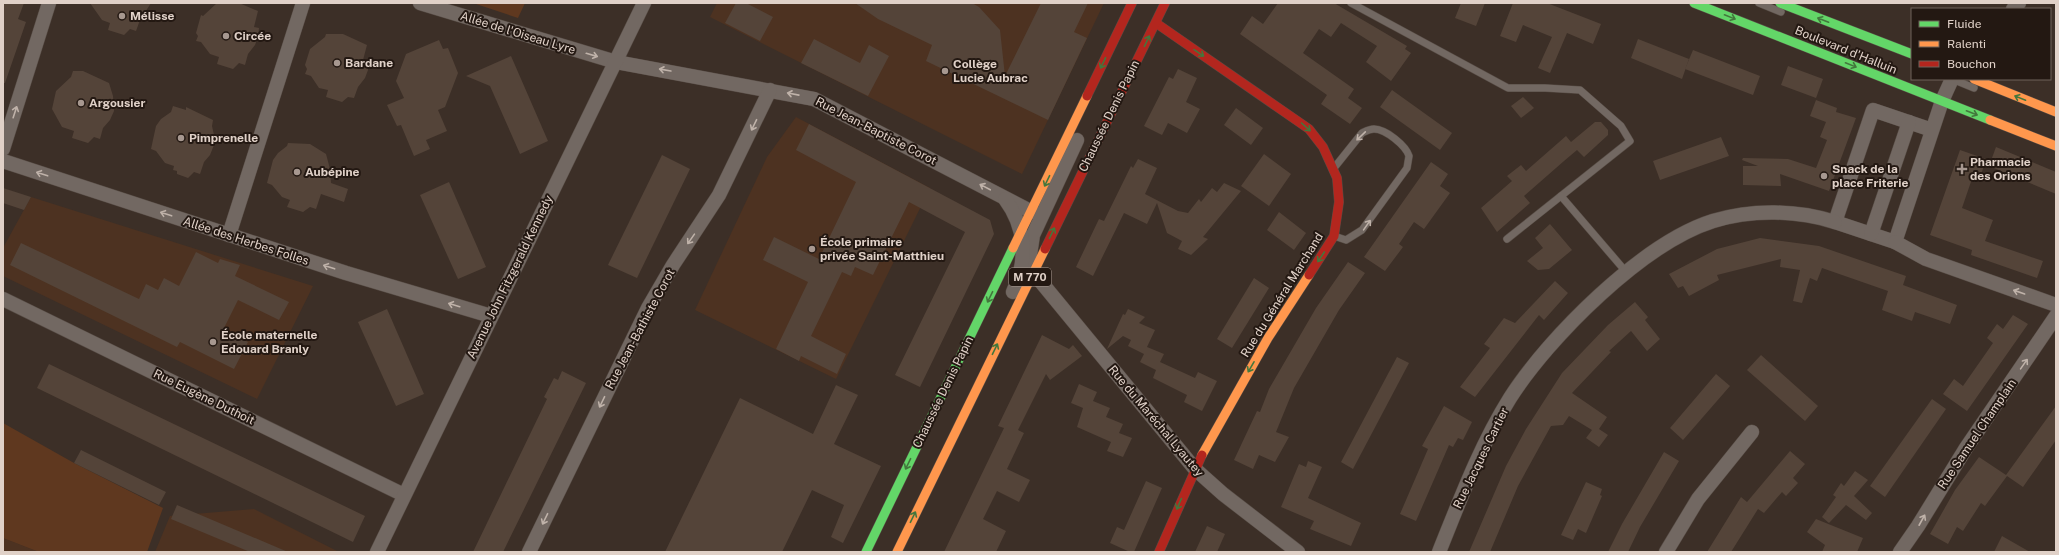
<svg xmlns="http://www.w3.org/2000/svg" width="2059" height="555" viewBox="0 0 2059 555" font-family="'Public Sans',sans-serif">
  <rect width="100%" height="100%" fill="#3c2f27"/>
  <g fill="#4d3221">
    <path d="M717,3H1104L1022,174L710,17Z"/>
    <path d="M796,117L930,188L836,379L695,310L767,157Z"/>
    <path d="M31,197L313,286L257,399L3,276V248Z"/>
    <path d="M254,509L339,552H155L170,516Z"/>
    <path d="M3,538L39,552H3Z"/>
  </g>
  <g fill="#5f381f">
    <path d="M473,3H525L518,18Z"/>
    <path d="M3,423L74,463L163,508L147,552H39L3,538Z"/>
  </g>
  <g fill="#544439">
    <path d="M3,3H24L18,19L26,22L5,83H3Z"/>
    <path d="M90,3H151L140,20L136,31L130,29L124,35L108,30L110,23L102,20Z"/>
    <path d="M217,3H239L258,11L254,27L259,28L258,37L255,45L248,54L245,65L239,63L233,69L217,64L219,57L210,54L201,42L196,41L198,36L196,33L201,15L203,16Z"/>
    <path d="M736,3H746L773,17L760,41L725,23Z"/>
    <path d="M855,3H972L979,7L1000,30L1005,76L1041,3H1088L1074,32L1087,38L1048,120L926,61L932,45L878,19Z"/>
    <path d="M1278,3H1334L1407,46L1405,49L1411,53L1391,81L1366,62L1377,46L1341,23L1331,37L1319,29L1303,53L1354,89L1348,98L1362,108L1350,124L1321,104L1327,95L1240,34L1252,16L1263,24Z"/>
    <path d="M1461,3H1485L1476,26L1455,18Z"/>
    <path d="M1513,3H1547L1601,24L1593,44L1567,33L1550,73L1538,68L1552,37L1523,25L1516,42L1500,36Z"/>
    <path d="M326,34H343L367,45L363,60L368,61V70L365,78L358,87L354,98L348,97L342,102L326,97L328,90L319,88L311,76L305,74L307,69L305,65L310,49L325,37Z"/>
    <path d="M814,39L860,63L869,45L889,56L868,96L801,63Z"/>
    <path d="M1638,39L1689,59L1682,79L1631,58Z"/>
    <path d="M439,40L443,49L448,48L458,73L445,107L438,110L447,131L426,140L430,149L414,156L401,125L397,126L387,105L404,98L396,81L406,54Z"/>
    <path d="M1693,50L1760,76L1753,95L1685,69Z"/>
    <path d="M511,56L548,141L520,154L490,86L466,76Z"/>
    <path d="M1788,66L1823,79L1816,98L1781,85Z"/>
    <path d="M1178,69L1197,78L1186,102L1200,109L1187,133L1168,123L1162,135L1144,126L1169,77L1173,79Z"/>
    <path d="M73,71H83L109,83L113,96L114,111L110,120L103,128L100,139L94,137L88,143L72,138L74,131L62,127L52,109L56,91L71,77Z"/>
    <path d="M1392,90L1452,133L1440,150L1380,107Z"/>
    <path d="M1523,97L1534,108L1521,118L1511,106Z"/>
    <path d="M1816,100L1837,108L1836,112L1856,118L1829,191L1780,174L1781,186L1743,185V166H1758L1742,160L1743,158L1788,159L1816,168L1827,140L1820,137L1826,122L1810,116Z"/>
    <path d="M173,106L186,110V107L213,120L212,126L214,135V145L210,155L204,162L200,174L194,172L188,178L177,174V171L173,170L174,166L165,163L156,151L151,149L156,126L161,119L171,112Z"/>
    <path d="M1236,108L1263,128L1251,145L1224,125Z"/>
    <path d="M1595,122H1601L1608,130V135L1584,157L1577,150L1564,161L1524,196L1530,203L1497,232L1481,208L1512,181L1507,176L1521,165L1526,171L1566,136L1571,142Z"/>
    <path d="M809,124L990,220L994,234L920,387L895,375L965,232L909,202L873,275L855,267L851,276L842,272L811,336L846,354L837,374L801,356L799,361L776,349L808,282L763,260L774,237L819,259L856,182L796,150Z"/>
    <path d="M1721,137L1729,156L1660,180L1653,161Z"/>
    <path d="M288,143L310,144L326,154L330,169L331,183L348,189L344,202L321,194L316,209L310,207L303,212L287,207L290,200L282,197L272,185L267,183L273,160L278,153L287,146Z"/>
    <path d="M1996,147L2056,172V194L1989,166Z"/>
    <path d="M1960,150L1986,159L1981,175L1974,173L1962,208L1993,220L1985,241L2043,261L2037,278L1971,255L1972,250L1930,235Z"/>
    <path d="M1264,154L1291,174L1269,206L1241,186Z"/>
    <path d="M662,155L690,169L637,278L608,265Z"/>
    <path d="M1138,159L1157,168L1145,194L1178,211L1188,213L1199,199L1201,202L1212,188L1217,192L1224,183L1241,191L1203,237L1208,239L1191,255L1178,249L1182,241L1167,233L1157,203L1147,224L1124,213L1093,276L1076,267L1099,219L1104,221L1131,166L1133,168Z"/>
    <path d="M1431,162L1448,174L1440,186L1450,193L1424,229L1414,222L1399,244L1403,247L1385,271L1364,257Z"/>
    <path d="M449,182L486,267L458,279L420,195Z"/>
    <path d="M3,188L31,197L24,210L3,203Z"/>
    <path d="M1279,212L1306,233L1294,250L1267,230Z"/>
    <path d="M1550,224L1572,250L1549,269L1538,270L1527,261L1543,248L1535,238Z"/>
    <path d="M1760,238L1819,246L1906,276L1903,285L1957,305L1950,324L1915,312L1912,321L1882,310L1888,291L1822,268L1817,281L1810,278L1802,303L1793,301L1800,270L1780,267L1781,259L1717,275L1719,280L1689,296L1683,286L1678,288L1669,274L1717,249Z"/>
    <path d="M21,243L139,299L146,284L158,290L164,278L179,286L196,252L218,263L220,259L240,265L235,276L289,302L279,320L238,300L223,330L248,342L234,369L180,342L177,347L10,265Z"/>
    <path d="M1348,262L1365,273L1339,310L1294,388L1276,432L1289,437L1275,462L1259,455L1253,469L1234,460L1257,411L1260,412L1269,389L1316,308Z"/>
    <path d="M1254,278L1269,288L1232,348L1217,339Z"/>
    <path d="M1555,281L1568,293L1544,320L1539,315L1475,397L1460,387L1490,348L1484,344L1504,318L1515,323Z"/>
    <path d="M1635,302L1648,317L1645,320L1660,339L1647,351L1631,331L1609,351L1611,352L1572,393L1607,417L1599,429L1608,435L1599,447L1586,438L1592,430L1569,416L1563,425L1551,426L1518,486L1490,552H1469L1506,466L1526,429L1562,373L1608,325Z"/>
    <path d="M387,309L424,394L396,406L358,322Z"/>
    <path d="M1128,309L1145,317L1139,323L1155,330L1147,347L1164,354L1160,362L1195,378L1198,372L1217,381L1202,411L1184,402L1187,395L1153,378L1156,370L1140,362L1144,354L1128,346L1131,340L1123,336L1107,349L1123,314L1125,315Z"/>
    <path d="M2013,315L2028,324L1967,411L1943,394L1954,379L1963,386L1993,343L1987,338L1997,324L2003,329Z"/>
    <path d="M1042,335L1069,349L1073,345L1082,356L1050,380L1046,374L1018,430L1024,433L1007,469L1030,480L1019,502L997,491L983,519L1006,531L996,552H944L1004,428L998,426Z"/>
    <path d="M1761,355L1818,406L1805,421L1747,370Z"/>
    <path d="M1397,357L1409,363L1353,469L1341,462Z"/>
    <path d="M49,364L365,516L353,542L37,388Z"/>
    <path d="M562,371L586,383L503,552H473L547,399L544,397L554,378L558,380Z"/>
    <path d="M1716,374L1730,386L1683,440L1670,428Z"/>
    <path d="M1079,384L1097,392L1093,401L1110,408L1106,417L1123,424L1119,433L1132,438L1123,457L1107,451L1111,442L1077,427L1083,408L1071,403Z"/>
    <path d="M836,385L858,395L834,444L881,466L843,543L831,537L844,505L812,490L782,552H665L740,398L813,434Z"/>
    <path d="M1932,399L1946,409L1885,497L1870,486Z"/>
    <path d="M1444,406L1472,422L1463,440L1458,438L1453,447L1449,445L1416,521L1400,514L1428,449L1422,446Z"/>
    <path d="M2056,406V440L2023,487L2007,476L1985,506L1981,503L1963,531L1957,527L1948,544L1930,534L1955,490L1979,457L2006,475Z"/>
    <path d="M81,450L166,492L159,505L74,463Z"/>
    <path d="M1790,451L1805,464L1793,478L1798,483L1786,496L1782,492L1764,513L1758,509L1731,552H1707L1741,497L1747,502Z"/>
    <path d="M1664,452L1679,461L1640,527L1628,552H1608L1622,524Z"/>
    <path d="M1308,461L1322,467L1308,498L1361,523L1351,546L1310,529L1314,521L1281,507L1299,464L1306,467Z"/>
    <path d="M1855,471L1868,480L1854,496L1872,513L1866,520L1846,505L1829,523L1822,517L1836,497L1833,495L1841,483L1844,486Z"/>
    <path d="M1146,481L1162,488L1134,552H1130L1110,543L1117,527L1124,530Z"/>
    <path d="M1586,482L1602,489L1600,495L1602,496L1586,533L1578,529L1573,540L1561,535Z"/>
    <path d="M177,505L288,552H250L171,519Z"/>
    <path d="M1816,519L1863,538L1857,552H1822L1825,545L1807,532Z"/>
    <path d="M1207,526L1225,534L1217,552H1195Z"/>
    <path d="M2002,536L2030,552H1994Z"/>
  </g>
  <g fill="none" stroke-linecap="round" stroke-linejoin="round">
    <g stroke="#574c45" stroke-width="8">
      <g id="lane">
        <path d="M1351,3L1508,88H1545L1580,90L1621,126L1630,141L1507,239"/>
        <path d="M1759,3L1781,12"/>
        <path d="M1952,79L1974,88"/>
        <path d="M1334,168L1362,133C1366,131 1369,129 1374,129C1386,129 1406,146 1409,156L1407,168L1362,230L1346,240L1334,236"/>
        <path d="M1561,196L1627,273"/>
      </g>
    </g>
    <g stroke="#574c45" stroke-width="15">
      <g id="street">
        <path d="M420,3L616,62L814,99L1032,212"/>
        <path d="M2013,9L2019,3"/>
        <path d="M1932,130L1873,110L1835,222L1895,242L1942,101L1952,79"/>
        <path d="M1077,140L1033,235L1030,255L1032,271L1195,469L1223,494L1298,552"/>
        <path d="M3,149L49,3"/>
        <path d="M3,161L346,273L491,316"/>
        <path d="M1005,199C1026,227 1028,260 1013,292"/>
        <path d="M1871,234L1909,122"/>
        <path d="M229,235L303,3"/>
        <path d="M1895,242L1926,259L2056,305"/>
        <path d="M3,299L404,495"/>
        <path d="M377,552L644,3"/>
        <path d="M529,552L648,308L673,265L719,195L770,90"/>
        <path d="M1439,552C1460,500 1480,446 1510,398C1549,337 1643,243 1713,221C1752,209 1797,210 1835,222"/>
        <path d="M1666,552L1698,499L1752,432"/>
        <path d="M1900,552L1918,526L1966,448L2056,316"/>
      </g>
    </g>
    <g stroke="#574c45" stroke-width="10">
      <g id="fast">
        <path d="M1694,3L1990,120"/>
        <path d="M1780,3L1912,54"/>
        <path d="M866,552L1013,248"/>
      </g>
    </g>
    <g stroke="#574c45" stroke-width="10">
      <g id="slow">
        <path d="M1974,79L2056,112"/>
        <path d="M1990,120L2056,146"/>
        <path d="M1013,248L1087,96"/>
        <path d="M1202,455L1268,338L1309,275"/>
        <path d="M897,552L1045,249"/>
      </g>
    </g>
    <g stroke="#574c45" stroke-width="10">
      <g id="jam">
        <path d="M1156,23L1309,129L1323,147L1337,178L1339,202L1334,236L1309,275"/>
        <path d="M1087,96L1132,3"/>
        <path d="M1045,249L1165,3"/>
        <path d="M1159,552L1202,455"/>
      </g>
    </g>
    <use href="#lane" stroke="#726862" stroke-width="7"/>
    <use href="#street" stroke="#726862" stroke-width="14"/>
    <use href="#fast" stroke="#63d668" stroke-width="9"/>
    <use href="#slow" stroke="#ff974d" stroke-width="9"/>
    <use href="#jam" stroke="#b3261e" stroke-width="9"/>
  </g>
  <defs><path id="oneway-shaft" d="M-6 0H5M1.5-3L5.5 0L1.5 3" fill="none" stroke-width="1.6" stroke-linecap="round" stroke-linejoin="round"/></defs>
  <g stroke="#43773d">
    <use href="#oneway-shaft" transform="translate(1730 17) rotate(22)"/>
    <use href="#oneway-shaft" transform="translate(1823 20) rotate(-159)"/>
    <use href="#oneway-shaft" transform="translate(1147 41) rotate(-64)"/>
    <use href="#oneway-shaft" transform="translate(1199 53) rotate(34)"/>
    <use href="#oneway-shaft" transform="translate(1103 63) rotate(116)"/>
    <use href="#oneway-shaft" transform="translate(1851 65) rotate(22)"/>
    <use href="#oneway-shaft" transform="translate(2020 98) rotate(-158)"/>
    <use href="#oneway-shaft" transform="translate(1972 113) rotate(21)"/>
    <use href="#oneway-shaft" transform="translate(1306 127) rotate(42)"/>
    <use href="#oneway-shaft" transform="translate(1047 181) rotate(116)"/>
    <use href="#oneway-shaft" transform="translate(1052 233) rotate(-64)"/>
    <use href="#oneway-shaft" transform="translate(1321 257) rotate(124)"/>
    <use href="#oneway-shaft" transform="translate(990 297) rotate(116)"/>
    <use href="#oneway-shaft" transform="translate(995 349) rotate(-64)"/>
    <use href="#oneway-shaft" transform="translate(1251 367) rotate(120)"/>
    <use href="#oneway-shaft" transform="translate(908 464) rotate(116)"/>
    <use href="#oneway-shaft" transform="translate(1179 504) rotate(114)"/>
    <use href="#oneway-shaft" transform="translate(913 517) rotate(-64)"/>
  </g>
  <g stroke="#bfb2a9">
    <use href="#oneway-shaft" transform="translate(592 55) rotate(16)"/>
    <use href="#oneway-shaft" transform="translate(665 70) rotate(-170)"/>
    <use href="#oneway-shaft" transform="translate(793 94) rotate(-169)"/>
    <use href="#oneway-shaft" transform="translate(15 112) rotate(-72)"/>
    <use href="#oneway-shaft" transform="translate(754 125) rotate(116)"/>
    <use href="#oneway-shaft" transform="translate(1361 136) rotate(136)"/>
    <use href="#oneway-shaft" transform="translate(42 174) rotate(-162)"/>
    <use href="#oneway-shaft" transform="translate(985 187) rotate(-152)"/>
    <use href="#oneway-shaft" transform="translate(166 214) rotate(-162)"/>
    <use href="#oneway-shaft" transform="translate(1367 225) rotate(-55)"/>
    <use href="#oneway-shaft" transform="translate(691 239) rotate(125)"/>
    <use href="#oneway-shaft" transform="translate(329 267) rotate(-162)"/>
    <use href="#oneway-shaft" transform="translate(2019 292) rotate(-161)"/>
    <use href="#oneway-shaft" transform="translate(454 305) rotate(-163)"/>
    <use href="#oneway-shaft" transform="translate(2024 364) rotate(-55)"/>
    <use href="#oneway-shaft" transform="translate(602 402) rotate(116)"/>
    <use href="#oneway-shaft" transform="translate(545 519) rotate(116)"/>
    <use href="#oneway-shaft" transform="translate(1922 520) rotate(-61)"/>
  </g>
  <g fill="#a79890" stroke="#231812" stroke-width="1.5">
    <circle cx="122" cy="16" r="4"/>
    <circle cx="226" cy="36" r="4"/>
    <circle cx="337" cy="63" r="4"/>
    <circle cx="945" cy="71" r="4"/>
    <circle cx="81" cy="103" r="4"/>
    <circle cx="181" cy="138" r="4"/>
    <path d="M1960 163h4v4h4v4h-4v4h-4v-4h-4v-4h4z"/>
    <circle cx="297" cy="172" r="4"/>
    <circle cx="1824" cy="176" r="4"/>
    <circle cx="812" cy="249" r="4"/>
    <circle cx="213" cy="342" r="4"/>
  </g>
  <g text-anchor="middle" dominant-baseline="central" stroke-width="4" stroke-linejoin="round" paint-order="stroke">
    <rect fill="#231812" stroke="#a79a91" stroke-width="1" x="1009" y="268" width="42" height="18" rx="3"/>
    <g font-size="11" font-weight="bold" fill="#e0d1c8">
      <text x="1030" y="277">M 770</text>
    </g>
    <g font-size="12" font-weight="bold" fill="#e0d1c8" stroke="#231812" text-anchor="start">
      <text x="130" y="16">Mélisse</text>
      <text x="234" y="36">Circée</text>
      <text x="345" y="63">Bardane</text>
      <text x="953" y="64">Collège<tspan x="953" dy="14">Lucie Aubrac</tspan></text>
      <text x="89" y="103">Argousier</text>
      <text x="189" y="138">Pimprenelle</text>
      <text x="1970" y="162">Pharmacie<tspan x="1970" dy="14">des Orions</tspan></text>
      <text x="1832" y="169">Snack de la<tspan x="1832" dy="14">place Friterie</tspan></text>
      <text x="305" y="172">Aubépine</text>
      <text x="820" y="242">École primaire<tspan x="820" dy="14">privée Saint-Matthieu</tspan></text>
      <text x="221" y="335">École maternelle<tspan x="221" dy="14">Edouard Branly</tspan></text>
    </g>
    <g font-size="12" fill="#e0d1c8" stroke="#231812">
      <text transform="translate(518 33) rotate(17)">Allée de l'Oiseau Lyre</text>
      <text transform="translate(1846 50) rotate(22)">Boulevard d'Halluin</text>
      <text transform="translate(1109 116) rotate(-64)">Chaussée Denis Papin</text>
      <text transform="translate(876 131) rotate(27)">Rue Jean-Baptiste Corot</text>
      <text transform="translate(246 241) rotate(18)">Allée des Herbes Folles</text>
      <text transform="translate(510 277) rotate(-64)">Avenue John Fitzgerald Kennedy</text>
      <text transform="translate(1282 295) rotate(-58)">Rue du Général Marchand</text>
      <text transform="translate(640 329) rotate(-62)">Rue Jean-Bathiste Corot</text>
      <text transform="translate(943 392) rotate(-64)">Chaussée Denis Papin</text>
      <text transform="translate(204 397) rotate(26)">Rue Eugène Duthoit</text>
      <text transform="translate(1156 421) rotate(50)">Rue du Maréchal Lyautey</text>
      <text transform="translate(1977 434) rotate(-56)">Rue Samuel Champlain</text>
      <text transform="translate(1481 458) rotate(-64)">Rue Jacques Cartier</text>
    </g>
  </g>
  <rect width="2059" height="555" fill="none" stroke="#e0d1c8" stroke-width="8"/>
  <rect x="1911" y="8" width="140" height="72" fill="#231812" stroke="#6f625b"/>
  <rect x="1919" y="21" width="20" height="6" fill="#63d668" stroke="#6f625b"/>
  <text x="1947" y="28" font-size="12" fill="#e0d1c8">Fluide</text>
  <rect x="1919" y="41" width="20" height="6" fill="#ff974d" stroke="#6f625b"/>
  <text x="1947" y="48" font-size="12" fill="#e0d1c8">Ralenti</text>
  <rect x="1919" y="61" width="20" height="6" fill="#b3261e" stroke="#6f625b"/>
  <text x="1947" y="68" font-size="12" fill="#e0d1c8">Bouchon</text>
</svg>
